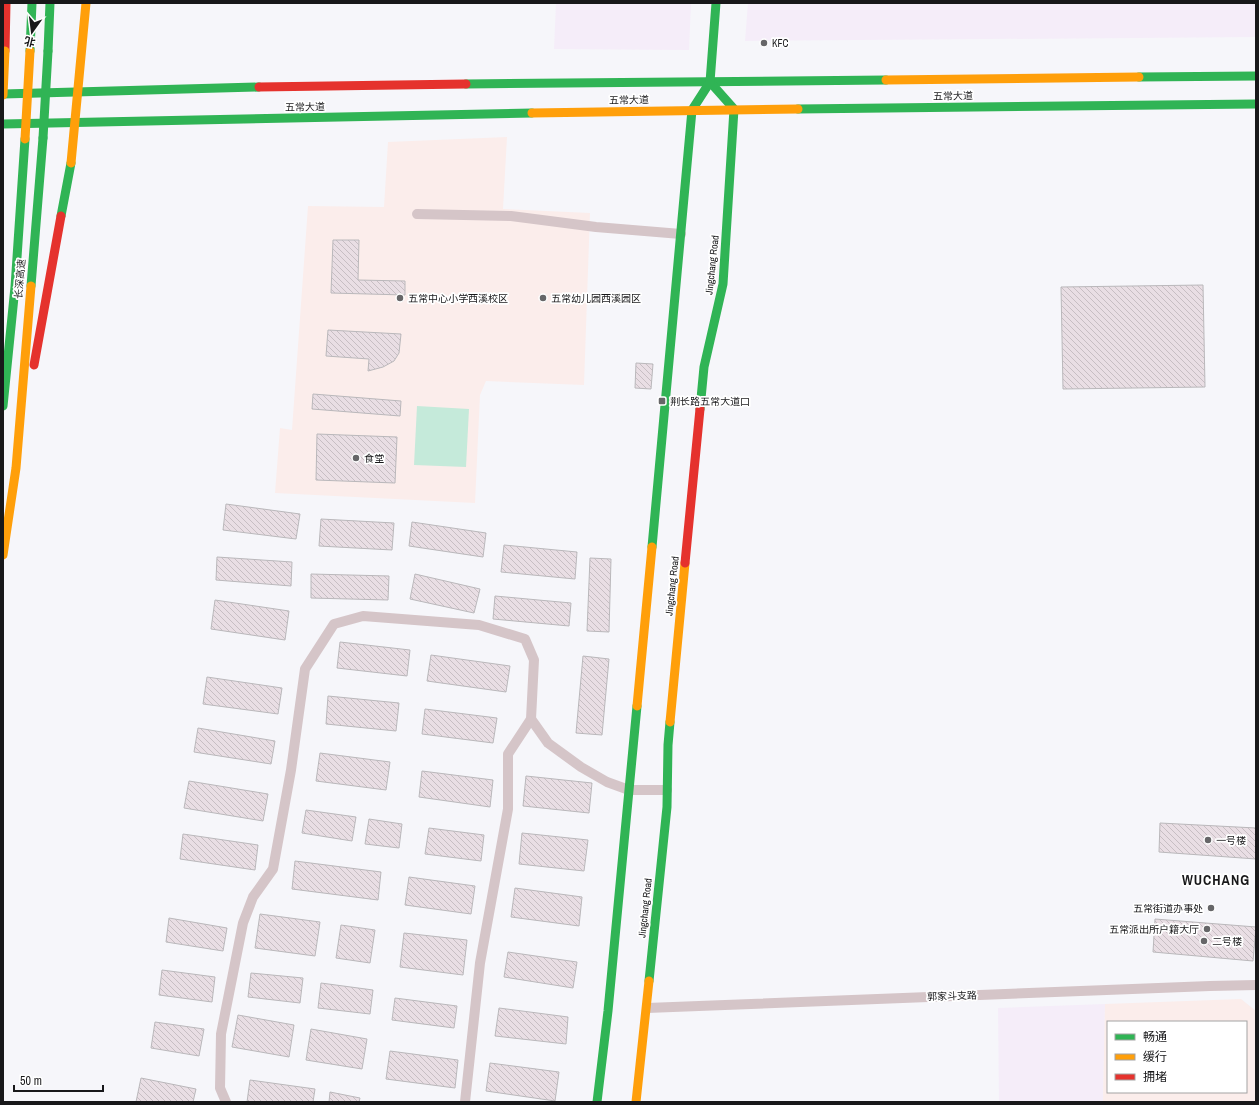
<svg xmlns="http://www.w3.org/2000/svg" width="1259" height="1105" viewBox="0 0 1259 1105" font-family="'Archivo Narrow','Noto Sans SC',sans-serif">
  <defs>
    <pattern id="building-back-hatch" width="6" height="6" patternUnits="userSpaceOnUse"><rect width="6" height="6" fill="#e9dee4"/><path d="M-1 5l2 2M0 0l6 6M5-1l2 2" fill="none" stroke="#c7bec3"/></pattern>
  </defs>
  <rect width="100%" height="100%" fill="#f6f6fa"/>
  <g fill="#f5edf9">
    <path d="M556,3H691L689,50L554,49Z"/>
    <path d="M748,3H1256V37L745,41Z"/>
    <path d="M1105,1004L1103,1102H999L998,1008Z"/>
  </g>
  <g fill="#fbedeb" fill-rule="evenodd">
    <path d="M507,137L503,209L590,213L584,385L486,381L480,395L475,503L275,493L280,428L292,430L308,206L384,207L388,142Z"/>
    <path d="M1241,999L1256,1011V1102H1103L1105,1004ZM1108,1022H1246V1092H1108Z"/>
  </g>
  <path fill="#c5eada" d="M417,406L469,409L466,467L414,465Z"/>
  <g fill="url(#building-back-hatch)" stroke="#bab8bb">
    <path d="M333,240H359L358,280L405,281V295L331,293Z"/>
    <path d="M1203,285L1205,387L1063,389L1061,287Z"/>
    <path d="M328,330L401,334L399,353L394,361L383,367L368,371L369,359L326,356Z"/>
    <path d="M636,363L653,364L651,389L635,388Z"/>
    <path d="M313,394L401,401L400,416L312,409Z"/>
    <path d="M317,434L397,437L395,483L316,480Z"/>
    <path d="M226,504L300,514L296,539L223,530Z"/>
    <path d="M321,519L394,523L392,550L319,546Z"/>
    <path d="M412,522L486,533L483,557L409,546Z"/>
    <path d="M504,545L577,552L575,579L501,572Z"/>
    <path d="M217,557L292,562L291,586L216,580Z"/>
    <path d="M590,558L611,559L609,632L587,631Z"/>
    <path d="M311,574L389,576L388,600L311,598Z"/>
    <path d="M415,574L480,589L474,613L410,599Z"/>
    <path d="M495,596L571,603L569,626L493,619Z"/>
    <path d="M215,600L289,611L285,640L211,629Z"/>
    <path d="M340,642L410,650L407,676L337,668Z"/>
    <path d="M431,655L510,666L506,692L427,681Z"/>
    <path d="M583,656L609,659L602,735L576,733Z"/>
    <path d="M207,677L282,688L278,714L203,704Z"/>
    <path d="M328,696L399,703L396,731L326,724Z"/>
    <path d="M425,709L497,718L493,743L422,734Z"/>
    <path d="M198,728L275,741L271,764L194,752Z"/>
    <path d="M320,753L390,762L386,790L316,781Z"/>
    <path d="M422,771L493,780L490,807L419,797Z"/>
    <path d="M526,776L592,783L589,813L523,806Z"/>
    <path d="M189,781L268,794L263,821L184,808Z"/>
    <path d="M306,810L356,817L352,841L302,833Z"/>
    <path d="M369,819L402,824L399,848L365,844Z"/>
    <path d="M1160,823L1256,828V859L1159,852Z"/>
    <path d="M429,828L484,835L481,861L425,854Z"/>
    <path d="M522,833L588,840L584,871L519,864Z"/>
    <path d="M183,834L258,845L255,870L180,859Z"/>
    <path d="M295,861L381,872L378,900L292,889Z"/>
    <path d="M409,877L475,886L471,914L405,905Z"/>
    <path d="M515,888L582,897L579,926L511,917Z"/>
    <path d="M260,914L320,922L315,956L255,948Z"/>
    <path d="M169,918L227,928L223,951L166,942Z"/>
    <path d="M1155,919L1256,927L1253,961L1153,952Z"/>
    <path d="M341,925L375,930L370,963L336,958Z"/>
    <path d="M404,933L467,940L463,975L400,967Z"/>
    <path d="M508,952L577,962L573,988L504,977Z"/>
    <path d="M162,970L215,977L212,1002L159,995Z"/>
    <path d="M251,973L303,978L300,1003L248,997Z"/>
    <path d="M321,983L373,990L370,1014L318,1008Z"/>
    <path d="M395,998L457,1006L454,1028L392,1020Z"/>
    <path d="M499,1008L568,1017L566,1044L495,1036Z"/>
    <path d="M238,1015L294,1025L289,1057L232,1047Z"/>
    <path d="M155,1022L204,1029L199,1056L151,1048Z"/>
    <path d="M311,1029L367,1039L362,1069L306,1060Z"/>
    <path d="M390,1051L458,1060L455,1088L386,1079Z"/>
    <path d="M490,1063L559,1072L555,1101L486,1091Z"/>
    <path d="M141,1078L196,1089L193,1102H136Z"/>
    <path d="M250,1080L315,1089L313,1102H247Z"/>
    <path d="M330,1092L360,1098L359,1102H329Z"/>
  </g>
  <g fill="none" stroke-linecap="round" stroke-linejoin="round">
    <g stroke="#d5c5c8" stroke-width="10">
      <path d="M417,214L511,216L596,227L681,234"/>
      <path d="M531,719L548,743L581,767L607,782L629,790H667"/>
      <path d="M647,1008L1210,986L1256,985"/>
      <path d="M226,1102L220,1088L221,1034L243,923L253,897L273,869L291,770L305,669L334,624L363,616L479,625L525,639L534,660L531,719L508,754V809L480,963L465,1102"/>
    </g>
    <g stroke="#30b455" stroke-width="9">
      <path d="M30,51L32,3"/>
      <path d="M48,51L50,3"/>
      <path d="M1139,77L1256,76"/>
      <path d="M466,84L886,80"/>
      <path d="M3,94L259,87"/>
      <path d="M798,109L1256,104"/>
      <path d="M3,124L532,113"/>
      <path d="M61,216L71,163"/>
      <path d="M31,286L43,138"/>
      <path d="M3,406L15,287L25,139"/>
      <path d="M700,409L704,367L723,284L734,109L710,82"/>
      <path d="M652,547L692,110L710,82L716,3"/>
      <path d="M649,981L667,807L668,745L670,722"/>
      <path d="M597,1102L608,1011L637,706"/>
    </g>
    <g stroke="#ff9f0a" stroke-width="9">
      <path d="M886,80L1139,77"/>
      <path d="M532,113L798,109"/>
      <path d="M3,555L16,468L31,286"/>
      <path d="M637,706L652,547"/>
      <path d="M670,722L685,563"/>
      <path d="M636,1102L649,981"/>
    </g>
    <g stroke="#e5322d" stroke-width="9">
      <path d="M5,51L6,3"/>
      <path d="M259,87L466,84"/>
      <path d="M34,365L61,216"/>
      <path d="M685,563L700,409"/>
    </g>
    <path stroke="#30b455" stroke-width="9" d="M43,138L48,51"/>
    <g stroke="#ff9f0a" stroke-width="9">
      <path d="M3,95L5,51"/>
      <path d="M25,139L30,51"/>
      <path d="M71,163L86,3"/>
    </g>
  </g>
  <g fill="#666668" stroke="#fff" stroke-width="1.5">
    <circle cx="764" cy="43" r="4"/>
    <circle cx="400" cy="298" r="4"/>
    <circle cx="543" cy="298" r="4"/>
    <rect x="658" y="397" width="8" height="8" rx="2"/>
    <circle cx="356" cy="458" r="4"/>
    <circle cx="1208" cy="840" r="4"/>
    <circle cx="1211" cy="908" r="4"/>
    <circle cx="1207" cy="929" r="4"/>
    <circle cx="1204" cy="941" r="4"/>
  </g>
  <g text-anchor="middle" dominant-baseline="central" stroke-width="3.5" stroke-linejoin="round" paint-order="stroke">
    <g font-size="10" fill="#18181a" stroke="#fff" text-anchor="start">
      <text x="772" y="43">KFC</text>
      <text x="408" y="298">五常中心小学西溪校区</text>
      <text x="551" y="298">五常幼儿园西溪园区</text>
      <text x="670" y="401">荆长路五常大道口</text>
      <text x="364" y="458">食堂</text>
      <text x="1216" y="840">一号楼</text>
      <text x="1203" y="908" text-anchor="end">五常街道办事处</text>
      <text x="1199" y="929" text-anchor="end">五常派出所户籍大厅</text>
      <text x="1212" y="941">二号楼</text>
    </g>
    <g font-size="10" fill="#18181a" stroke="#fff">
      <text transform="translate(953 96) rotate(-1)">五常大道</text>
      <text transform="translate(629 100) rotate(-1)">五常大道</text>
      <text transform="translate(305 107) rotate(-1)">五常大道</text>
      <text transform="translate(712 265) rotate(-84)">Jingchang Road</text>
      <text transform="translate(20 279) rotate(-85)">长深高速</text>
      <text transform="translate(672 586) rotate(-84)">Jingchang Road</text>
      <text transform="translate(645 908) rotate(-84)">Jingchang Road</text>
      <text transform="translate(952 996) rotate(-2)">郭家斗支路</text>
    </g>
    <g font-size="14" font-weight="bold" letter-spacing="1" fill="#18181a" stroke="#fff">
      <text x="1216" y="880">WUCHANG</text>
    </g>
  </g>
  <rect width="1259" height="1105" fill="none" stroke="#18181a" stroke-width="8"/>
  <rect x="1107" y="1021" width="140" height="72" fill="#ffffff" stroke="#a3a3a3"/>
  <rect x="1115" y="1034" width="20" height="6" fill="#30b455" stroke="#a3a3a3"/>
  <text x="1143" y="1041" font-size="12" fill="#18181a">畅通</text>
  <rect x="1115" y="1054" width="20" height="6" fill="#ff9f0a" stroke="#a3a3a3"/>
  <text x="1143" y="1061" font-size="12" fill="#18181a">缓行</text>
  <rect x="1115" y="1074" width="20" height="6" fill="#e5322d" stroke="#a3a3a3"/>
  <text x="1143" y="1081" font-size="12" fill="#18181a">拥堵</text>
  <g transform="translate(32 32) rotate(194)" stroke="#ffffff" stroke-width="3" paint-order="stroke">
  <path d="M0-3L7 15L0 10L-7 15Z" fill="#18181a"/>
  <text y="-6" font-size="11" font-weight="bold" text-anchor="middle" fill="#18181a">北</text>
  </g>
  <path d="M14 1085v6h89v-6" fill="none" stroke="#18181a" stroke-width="2"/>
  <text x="20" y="1085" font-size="12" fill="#18181a" stroke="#ffffff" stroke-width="3" paint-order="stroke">50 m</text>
</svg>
